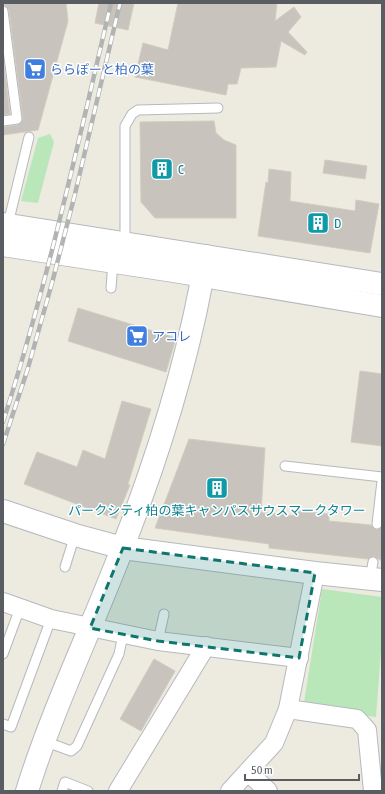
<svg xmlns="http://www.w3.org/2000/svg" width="385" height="794" viewBox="0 0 385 794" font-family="'Asap Condensed','Noto Sans JP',sans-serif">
  <rect width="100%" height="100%" fill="#edeae0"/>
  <g fill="#bae7ba">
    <path d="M50,134L54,142L38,203L21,201L38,138Z"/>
    <path d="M322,589L382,597V638L376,717L309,708L304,702Z"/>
  </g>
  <g fill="#c8c4bd" stroke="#d2ccbe">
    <path d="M3,3H66L68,21L38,130L3,135V127L18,125L23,119L9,10Z"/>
    <path d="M99,3H134L128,30L95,23Z"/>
    <path d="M178,3H277L275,21L294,7L301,17L288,32L307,52L305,55L281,41L276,67L241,68L237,84H228L226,95L135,77L143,43L168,50Z"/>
    <path d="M3,58L10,114L3,115Z"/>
    <path d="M214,121L216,133L224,140L236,145V218H155L141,202L140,122Z"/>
    <path d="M325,160L367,166L365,179L323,173Z"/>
    <path d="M269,169L291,172L290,201L355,211L356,200L379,204L370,253L258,236L266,182L268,183Z"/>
    <path d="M78,308L176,338L166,372L68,341Z"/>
    <path d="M360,371L382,374V446L351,442Z"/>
    <path d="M122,401L151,409L128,484L130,485L116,519L24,484L37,452L77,467L83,450L105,459Z"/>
    <path d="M189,439L265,448L261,512L297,516L298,511L329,514V521L371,525L376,530L382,527V561L374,556L368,559L269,548V544L155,528Z"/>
    <path d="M154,659L175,671L141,731L120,719Z"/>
  </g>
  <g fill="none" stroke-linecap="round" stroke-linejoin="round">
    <g stroke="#b6b9be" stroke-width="11">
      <g id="service">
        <path d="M3,11L17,119L3,121"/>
        <path d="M8,224L29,137"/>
        <path d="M125,243V126L132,114L138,110L218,108"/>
        <path d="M111,288L113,262"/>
        <path d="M285,466L382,477"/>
        <path d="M377,524L382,481"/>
        <path d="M65,567L75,535"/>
        <path d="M370,579L373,562"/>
        <path d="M158,641L164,614"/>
        <path d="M3,654L20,608"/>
        <path d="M3,724L11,727L51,619"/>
        <path d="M44,741L71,751L77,746L119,654L123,635"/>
        <path d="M62,791L65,782L88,791"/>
      </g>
    </g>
    <g stroke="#b6b9be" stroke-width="20">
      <g id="minor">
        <path d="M315,573L288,709L357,719L367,730L373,791"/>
        <path d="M3,602L51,619L158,641L299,658"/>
        <path d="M248,772L268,791"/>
        <path d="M118,791L206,646"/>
        <path d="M230,791L274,743L288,709"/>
      </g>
    </g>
    <g stroke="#b6b9be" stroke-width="24">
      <g id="tertiary">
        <path d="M3,224L382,284"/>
        <path d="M3,245L174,271L382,306"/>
        <path d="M3,511L75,535L123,548L315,573L382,580"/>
        <path d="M27,791C53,708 91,630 122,549C159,454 190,356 206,256"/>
      </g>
    </g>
    <use href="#service" stroke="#fff" stroke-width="9"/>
    <use href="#minor" stroke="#fff" stroke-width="18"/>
    <use href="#tertiary" stroke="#fff" stroke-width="22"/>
    <g stroke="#b2b3b3" stroke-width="4.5">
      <g id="rail">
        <path d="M3,422C47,285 78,144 111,3"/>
        <path d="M3,444L28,368L52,283L75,194L120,3"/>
      </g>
    </g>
    <use href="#rail" stroke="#fff" stroke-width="3" stroke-dasharray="9" stroke-linecap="butt"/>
  </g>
  <path fill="#0f766e" fill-opacity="0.2" stroke="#0f766e" stroke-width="3" stroke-dasharray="8 5" stroke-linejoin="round" d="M123,548L315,573L299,658L158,641L90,628Z"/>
  <defs>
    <g id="supermarket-square" transform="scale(1.15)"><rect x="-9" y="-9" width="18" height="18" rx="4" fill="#3f7fe0" stroke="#fff"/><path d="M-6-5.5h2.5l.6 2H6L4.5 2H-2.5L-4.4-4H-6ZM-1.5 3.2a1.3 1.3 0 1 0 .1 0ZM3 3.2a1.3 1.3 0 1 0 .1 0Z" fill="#fff"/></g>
    <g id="building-square" transform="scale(1.15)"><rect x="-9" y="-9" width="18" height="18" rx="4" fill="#0f9aa8" stroke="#fff"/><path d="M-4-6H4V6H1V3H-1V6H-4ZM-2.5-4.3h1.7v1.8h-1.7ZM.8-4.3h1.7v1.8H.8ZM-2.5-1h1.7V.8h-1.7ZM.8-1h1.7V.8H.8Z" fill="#fff"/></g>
  </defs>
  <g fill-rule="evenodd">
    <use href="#supermarket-square" x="35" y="69"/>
    <use href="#building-square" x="162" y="169"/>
    <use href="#building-square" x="318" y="223"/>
    <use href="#supermarket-square" x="137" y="336"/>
    <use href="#building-square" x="217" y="488"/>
  </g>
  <g text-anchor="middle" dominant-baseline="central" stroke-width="3" stroke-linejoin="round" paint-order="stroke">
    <g font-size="13" fill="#366cbe" stroke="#fff" text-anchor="start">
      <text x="50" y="69">ららぽーと柏の葉</text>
      <text x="152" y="336">アコレ</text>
    </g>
    <g font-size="13" fill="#0d838f" stroke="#fff" text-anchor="start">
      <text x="178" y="169">C</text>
      <text x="334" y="223">D</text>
      <text x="217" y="510" text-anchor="middle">パークシティ柏の葉キャンパスサウスマークタワー</text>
    </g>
  </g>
  <rect width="385" height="794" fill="none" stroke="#595d62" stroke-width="8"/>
  <path d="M245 774v6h114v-6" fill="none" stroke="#595d62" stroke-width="2"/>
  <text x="251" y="774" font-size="12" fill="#595d62" stroke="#ffffff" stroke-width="3" paint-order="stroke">50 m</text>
</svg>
